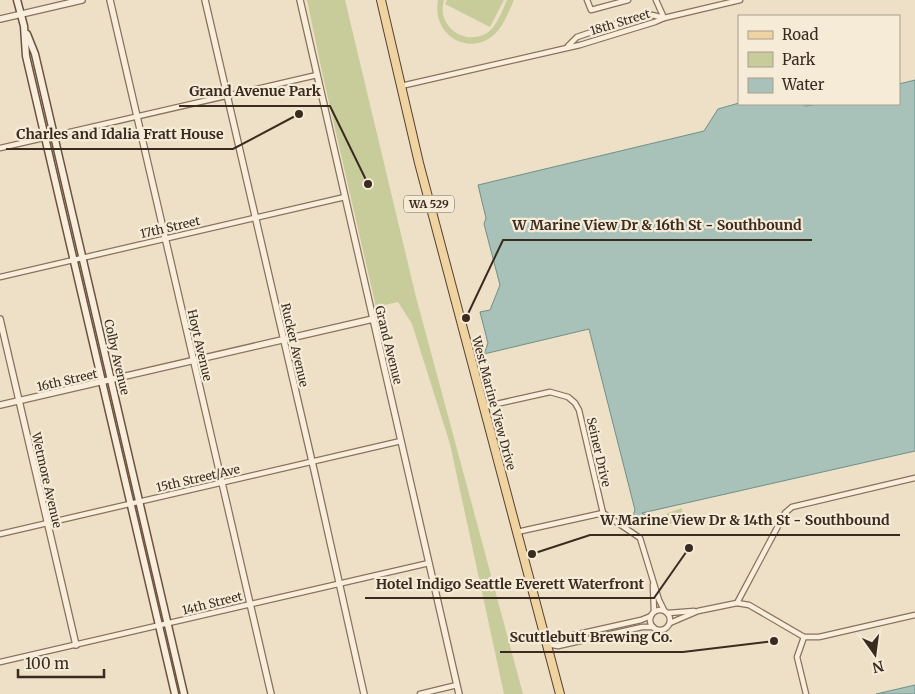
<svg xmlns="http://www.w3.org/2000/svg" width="915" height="694" viewBox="0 0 915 694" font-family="Merriweather,serif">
  <rect width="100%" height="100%" fill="#ede0c7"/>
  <g fill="#c8cc9b">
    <path d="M307,0H345L416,297L523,694H504L450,444L412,324L398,302L376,307L322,72Z"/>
    <path d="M438,0H444C436,25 464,47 487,33C497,26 502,11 507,0H514C509,11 504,25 495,34C469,58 431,34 438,0Z"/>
    <path d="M447,0H504L490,27L445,4Z"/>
    <path d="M682,508L683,518L668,525L663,523L655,525L668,513Z"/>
  </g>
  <g fill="#a8c1b9" stroke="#6f9086">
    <path d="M915,80V451L642,513L648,516L649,519L646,522H642L641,519L633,516L635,510L589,329L484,354L488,343L480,312L490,310L500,285L484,224L486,218L478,185L704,131L718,109L739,103L802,104L806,106L817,104H899V84Z"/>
    <path d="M915,685V694H876Z"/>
  </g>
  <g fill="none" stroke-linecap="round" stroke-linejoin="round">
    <g stroke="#89725d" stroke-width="7">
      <g id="minor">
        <path d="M587,0L591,10L628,0"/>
        <path d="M656,0L664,18"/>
        <path d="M568,46L577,37L624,21L652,15L664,18"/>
        <path d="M401,86L580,45L655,22L664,18L740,0"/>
        <path d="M0,148L317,75"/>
        <path d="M0,277L345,197"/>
        <path d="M483,407L550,392L568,397L575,403L579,410L603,513L640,538L659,600L664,610"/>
        <path d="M517,532L603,513"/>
        <path d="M0,534L401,441"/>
        <path d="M653,585L654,612"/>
        <path d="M737,603L785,513L792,507L915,478"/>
        <circle cx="660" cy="620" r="10"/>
        <path d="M668,613L694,611"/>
        <path d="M670,623L698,611L737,603L749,605L804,637H819L915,615"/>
        <path d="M804,637L797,657L806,694"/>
        <path d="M547,644L558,646L642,627H653"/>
        <path d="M547,644L556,639L641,620L651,616"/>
        <path d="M0,662L429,563"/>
        <path d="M420,694L457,685"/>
      </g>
    </g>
    <g stroke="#89725d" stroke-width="8">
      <g id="tertiary">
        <path d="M110,0L271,694"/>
        <path d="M205,0L314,470L364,694"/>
        <path d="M300,0L459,694"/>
        <path d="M0,19L82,0"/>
        <path d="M0,319L76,645"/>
        <path d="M0,405L373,319"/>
      </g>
    </g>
    <g stroke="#6b5340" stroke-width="9">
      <g id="secondary">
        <path d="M17,0L24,26L26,56L175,694"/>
        <path d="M27,34L35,54L184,694"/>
      </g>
    </g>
    <g stroke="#574131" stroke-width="10">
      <path id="primary" d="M381,0L419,163L560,694"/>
    </g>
    <use href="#minor" stroke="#f8eedb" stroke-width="4.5"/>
    <use href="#tertiary" stroke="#f8eedb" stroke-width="5.5"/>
    <use href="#secondary" stroke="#f8eedb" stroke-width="6"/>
    <use href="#primary" stroke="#efd3a1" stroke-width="8"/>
  </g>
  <g text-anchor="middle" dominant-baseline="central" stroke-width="4.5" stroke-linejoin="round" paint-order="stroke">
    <rect fill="#f5ebd7" stroke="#726557" stroke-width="1" x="404" y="195.5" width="50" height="17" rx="4"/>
    <g font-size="11" font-weight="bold" fill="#3a2b20">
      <text x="429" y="204">WA 529</text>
    </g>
    <g font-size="12" fill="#3a2b20" stroke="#f5ebd7">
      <text transform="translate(620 22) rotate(-17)">18th Street</text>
      <text transform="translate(170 227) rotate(-13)">17th Street</text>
      <text transform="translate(200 345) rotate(77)">Hoyt Avenue</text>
      <text transform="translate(295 345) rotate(77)">Rucker Avenue</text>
      <text transform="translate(389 345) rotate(76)">Grand Avenue</text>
      <text transform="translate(117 357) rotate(77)">Colby Avenue</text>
      <text transform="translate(67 380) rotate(-13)">16th Street</text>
      <text transform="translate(494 403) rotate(75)">West Marine View Drive</text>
      <text transform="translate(599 452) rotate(77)">Seiner Drive</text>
      <text transform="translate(198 478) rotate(-13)">15th Street/Ave</text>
      <text transform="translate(47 480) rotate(77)">Wetmore Avenue</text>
      <text transform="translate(212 603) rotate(-14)">14th Street</text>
    </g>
  </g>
  <path fill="none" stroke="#3a2b20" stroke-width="2" d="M368 184L330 106H179M299 114L233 149H6M466 318L503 240H812M532 554L590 535H900M689 548L654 598H365M774 641L683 652H500"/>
  <g fill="#3a2b20" stroke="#f5ebd7" stroke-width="2">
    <circle cx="368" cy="184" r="5"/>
    <circle cx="299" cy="114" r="5"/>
    <circle cx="466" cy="318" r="5"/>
    <circle cx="532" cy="554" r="5"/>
    <circle cx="689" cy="548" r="5"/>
    <circle cx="774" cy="641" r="5"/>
  </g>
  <g font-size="14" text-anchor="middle" font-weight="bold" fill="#3a2b20" stroke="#f5ebd7" stroke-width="4.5" stroke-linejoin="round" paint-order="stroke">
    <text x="255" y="96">Grand Avenue Park</text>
    <text x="120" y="139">Charles and Idalia Fratt House</text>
    <text x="657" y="230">W Marine View Dr &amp; 16th St - Southbound</text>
    <text x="745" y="525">W Marine View Dr &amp; 14th St - Southbound</text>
    <text x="510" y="589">Hotel Indigo Seattle Everett Waterfront</text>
    <text x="591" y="642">Scuttlebutt Brewing Co.</text>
  </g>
  <rect x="738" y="15" width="162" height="90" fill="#f5ebd7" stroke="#aa9e8e"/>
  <rect x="748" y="31" width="25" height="8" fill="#efd3a1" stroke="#aa9e8e"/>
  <text x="782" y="40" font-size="15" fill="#3a2b20">Road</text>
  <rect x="748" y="52" width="25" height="15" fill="#c8cc9b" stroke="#aa9e8e"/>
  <text x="782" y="65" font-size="15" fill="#3a2b20">Park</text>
  <rect x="748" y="78" width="25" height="15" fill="#a8c1b9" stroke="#aa9e8e"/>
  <text x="782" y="90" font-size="15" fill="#3a2b20">Water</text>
  <g transform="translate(875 654) rotate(166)" stroke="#f5ebd7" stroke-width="4" paint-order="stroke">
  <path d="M0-4L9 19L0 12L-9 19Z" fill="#3a2b20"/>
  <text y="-8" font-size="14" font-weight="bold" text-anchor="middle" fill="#3a2b20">N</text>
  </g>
  <path d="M18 669v8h86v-8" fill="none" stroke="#3a2b20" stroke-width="2.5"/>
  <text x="25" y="669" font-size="15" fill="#3a2b20" stroke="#f5ebd7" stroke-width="4" paint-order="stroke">100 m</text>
</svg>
